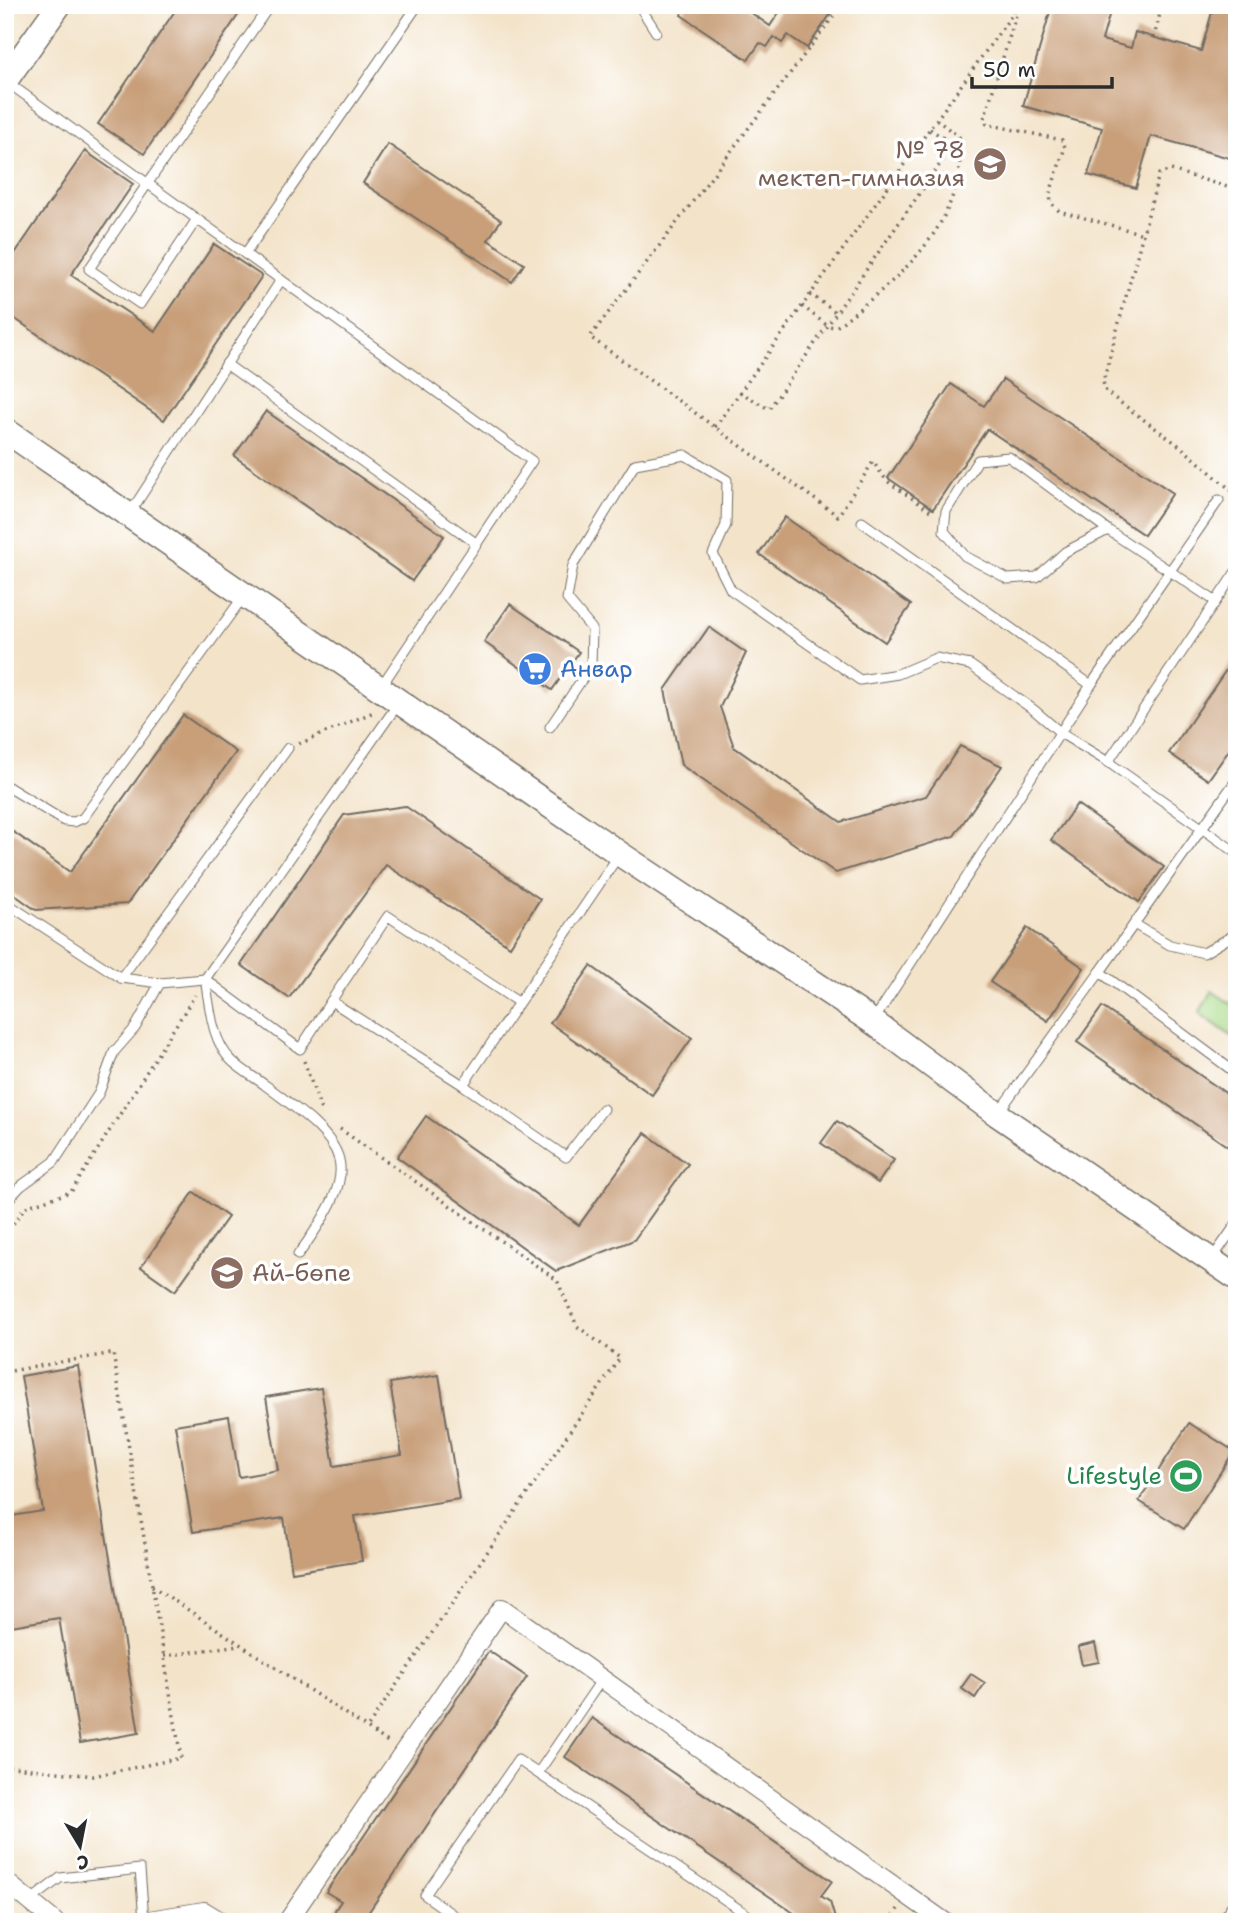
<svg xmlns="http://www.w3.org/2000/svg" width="1242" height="1927" viewBox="0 0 1242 1927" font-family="'Shantell Sans',sans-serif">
  <rect width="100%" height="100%" fill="#fff"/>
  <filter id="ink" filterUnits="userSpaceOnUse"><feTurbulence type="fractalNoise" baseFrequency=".0143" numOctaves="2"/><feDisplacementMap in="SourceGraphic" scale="14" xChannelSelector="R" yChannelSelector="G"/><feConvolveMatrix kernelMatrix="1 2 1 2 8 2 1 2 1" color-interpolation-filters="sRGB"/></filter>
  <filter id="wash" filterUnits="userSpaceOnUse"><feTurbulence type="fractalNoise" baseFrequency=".00686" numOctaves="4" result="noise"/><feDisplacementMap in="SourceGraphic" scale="28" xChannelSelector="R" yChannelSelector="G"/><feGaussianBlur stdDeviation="1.57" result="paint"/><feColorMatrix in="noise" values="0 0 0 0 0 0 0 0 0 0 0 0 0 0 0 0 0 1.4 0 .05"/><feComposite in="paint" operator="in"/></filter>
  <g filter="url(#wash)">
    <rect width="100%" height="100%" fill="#f3e3c9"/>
    <path fill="#a9da88" stroke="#6a825a" stroke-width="2" d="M1212,991L1237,1008V1040L1199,1013Z"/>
    <g id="blocks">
      <g fill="#c89f79">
        <path d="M179,5H245L144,154L98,124Z"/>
        <path d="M687,5H740L770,26L784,5H837L807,48L788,35L782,43L774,37L767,47L760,43L748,60L681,15Z"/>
        <path d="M1052,5H1112L1102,40L1131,48L1135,32L1201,51L1214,5H1237V145L1233,159L1151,136L1136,188L1088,175L1102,128L1023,106Z"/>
        <path d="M388,144L501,220L488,240L524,264L512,282L363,183Z"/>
        <path d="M85,151L133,184L71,275L155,331L214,244L262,276L164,420L5,312V268Z"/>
        <path d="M1003,379L1173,493L1144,535L987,429L933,509L888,478L951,384L984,406Z"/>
        <path d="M266,411L444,536L412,581L234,456Z"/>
        <path d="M785,517L911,605L885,642L759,554Z"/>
        <path d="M510,604L579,652L552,690L484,642Z"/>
        <path d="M709,627L746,653L720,707L734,747L841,822L926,796L960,746L1002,766L954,836L836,873L681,765L665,690Z"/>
        <path d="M1237,654V739L1208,780L1169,753Z"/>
        <path d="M183,715L236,752L127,904L36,910L5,888V826L70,872Z"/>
        <path d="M1077,804L1164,867L1139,902L1051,840Z"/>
        <path d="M405,806L540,899L510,946L386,865L289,998L241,965L344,815Z"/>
        <path d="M1027,928L1084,968L1048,1021L990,982Z"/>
        <path d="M591,966L692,1038L652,1095L550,1023Z"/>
        <path d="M1102,1007L1237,1101V1153L1077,1042Z"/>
        <path d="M426,1116L579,1225L645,1133L688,1164L634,1240L556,1271L397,1157Z"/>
        <path d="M837,1121L894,1160L878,1183L821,1143Z"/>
        <path d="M194,1192L228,1217L175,1291L141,1267Z"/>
        <path d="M78,1366L139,1733L80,1743L59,1618L5,1627V1517L43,1511L21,1376Z"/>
        <path d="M439,1375L459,1499L355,1516L362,1561L292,1572L284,1518L193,1532L175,1425L229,1416L239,1477L278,1470L266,1397L321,1388L334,1466L402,1455L390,1383Z"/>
        <path d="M1189,1423L1234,1451L1184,1529L1139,1501Z"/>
        <path d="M1095,1643L1099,1662L1082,1665L1078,1647Z"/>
        <path d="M489,1651L527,1677L362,1922H337L335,1910L341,1901L326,1892Z"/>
        <path d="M971,1674L985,1683L975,1698L961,1688Z"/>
        <path d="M592,1718L832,1881L821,1896L830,1902L836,1922H807L565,1757Z"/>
      </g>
    </g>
  </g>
  <g filter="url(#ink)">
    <use href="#blocks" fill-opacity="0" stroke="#716b62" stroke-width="2"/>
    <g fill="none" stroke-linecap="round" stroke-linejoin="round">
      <g stroke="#716b62" stroke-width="11">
        <g id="lane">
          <path d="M644,5L642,10L656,32"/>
          <path d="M7,82L532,461L380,688"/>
          <path d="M197,219L140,304L89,269L270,5"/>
          <path d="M245,254L418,5"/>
          <path d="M226,364L477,544"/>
          <path d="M130,513L281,280"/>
          <path d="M862,522L1091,685"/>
          <path d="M1108,530L1065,552L1037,577L1008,579L965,556L944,531L946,511L978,460L1009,457L1108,530L1215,601"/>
          <path d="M398,704L205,979L300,1049L331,1001L463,1085L566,1157L603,1109"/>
          <path d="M550,727L591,666L592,629L567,599L573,565L635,464L685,455L727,480L726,525L713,554L731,590L860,680L898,674L936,658L970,665L1034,710L1062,734L1108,762L1237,853"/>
          <path d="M1108,762L1237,570"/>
          <path d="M5,785L64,821L74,822L83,818L243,597"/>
          <path d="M5,902L121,978L160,983L205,979C210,1005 211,1040 231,1060C240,1069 254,1077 265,1085C351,1148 365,1163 298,1255"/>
          <path d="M1134,924L1170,945L1204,953L1237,933"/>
          <path d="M1100,972L1237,779"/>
          <path d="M121,978L288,748"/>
          <path d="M331,1001L388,916L518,1002"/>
          <path d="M874,1020L1091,685L1219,500"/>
          <path d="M463,1085L619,855"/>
          <path d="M998,1113L1100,972L1237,1074"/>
          <path d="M5,1203L21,1186L54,1162L99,1093L114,1052L135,1028L160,983"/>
          <path d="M1212,1259L1237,1223"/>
          <path d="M538,1773L602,1679"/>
          <path d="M30,1901L60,1878L140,1869L144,1920"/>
          <path d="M463,1922L425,1895L518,1760L758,1922"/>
        </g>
      </g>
      <g stroke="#716b62" stroke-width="20">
        <g id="street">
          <path d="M5,1881L55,1922"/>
          <path d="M137,1922L204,1911L222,1922"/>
          <path d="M287,1922L502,1608L945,1922"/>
          <path d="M1226,1922L1237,1906"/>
        </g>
      </g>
      <g stroke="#716b62" stroke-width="27">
        <g id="secondary">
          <path d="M5,81L59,5"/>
          <path d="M5,430L620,854L873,1022L997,1114L1237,1278"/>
        </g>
      </g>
      <g stroke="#716b62" stroke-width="3.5" stroke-dasharray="2 5" stroke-linecap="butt">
        <path d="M842,5L590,337L838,516L873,462L887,481L932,512"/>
        <path d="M1018,9L984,119L987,124L1062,140L1065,147L1050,193L1051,203L1059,211L1143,234"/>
        <path d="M1154,38L1162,5"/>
        <path d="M930,129L954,145"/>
        <path d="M810,294L837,313"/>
        <path d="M802,306L828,326L836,327C899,278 965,227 960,139"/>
        <path d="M740,392L769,409L959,137L937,120"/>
        <path d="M715,427L1019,5"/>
        <path d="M1232,491L1181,447L1106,392L1103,382L1159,174L1171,170L1237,190"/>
        <path d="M299,744L376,711"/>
        <path d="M304,1061L321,1110"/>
        <path d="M340,1129L557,1280L577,1326L620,1358L367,1728"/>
        <path d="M5,1235L25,1207L71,1192L195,995"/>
        <path d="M5,1372L113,1353L181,1758L93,1776L5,1766"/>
        <path d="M152,1586L388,1742"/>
        <path d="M164,1656L239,1645"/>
        <path d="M889,1922L898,1909"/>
      </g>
      <use href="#lane" stroke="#fff" stroke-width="9"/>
      <use href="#street" stroke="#fff" stroke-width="18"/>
      <use href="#secondary" stroke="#fff" stroke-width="24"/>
    </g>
  </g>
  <defs>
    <g id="school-disc" transform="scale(1.75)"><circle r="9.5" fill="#8d6e63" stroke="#fff"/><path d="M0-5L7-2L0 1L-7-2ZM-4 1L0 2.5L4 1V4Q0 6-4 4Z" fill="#fff"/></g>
    <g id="supermarket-disc" transform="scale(1.75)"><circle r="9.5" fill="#3f7fe0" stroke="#fff"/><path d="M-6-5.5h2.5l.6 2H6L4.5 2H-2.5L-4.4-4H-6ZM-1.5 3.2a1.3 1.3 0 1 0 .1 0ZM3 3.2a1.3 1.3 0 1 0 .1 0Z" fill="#fff"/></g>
    <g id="stadium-disc" transform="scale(1.75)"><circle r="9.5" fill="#2e9e5b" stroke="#fff"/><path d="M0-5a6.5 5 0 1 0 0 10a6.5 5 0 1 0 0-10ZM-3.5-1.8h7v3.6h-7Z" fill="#fff"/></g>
  </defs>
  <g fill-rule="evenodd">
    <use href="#school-disc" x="990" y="164"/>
    <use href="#supermarket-disc" x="535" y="669"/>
    <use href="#school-disc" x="227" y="1273"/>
    <use href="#stadium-disc" x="1186" y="1476"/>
  </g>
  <g text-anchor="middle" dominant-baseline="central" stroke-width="7" stroke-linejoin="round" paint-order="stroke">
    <g font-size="24" fill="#785e54" stroke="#fff" text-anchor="end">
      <text x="965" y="150">№ 78<tspan x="965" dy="28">мектеп-гимназия</tspan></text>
      <text x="252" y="1273" text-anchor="start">Ай-бөпе</text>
    </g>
    <g font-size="24" fill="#366cbe" stroke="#fff" text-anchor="start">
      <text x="560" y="669">Анвар</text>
    </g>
    <g font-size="24" fill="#27864d" stroke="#fff" text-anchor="end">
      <text x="1162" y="1476">Lifestyle</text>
    </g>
  </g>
  <rect width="1242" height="1927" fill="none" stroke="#fff" stroke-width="28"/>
  <g transform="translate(80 1846) rotate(170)" stroke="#ffffff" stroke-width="5" paint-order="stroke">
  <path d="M0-5L12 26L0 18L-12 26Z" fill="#2b2b2b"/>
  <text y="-10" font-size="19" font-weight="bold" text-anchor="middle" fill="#2b2b2b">С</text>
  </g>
  <path d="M972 77v10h140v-10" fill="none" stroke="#2b2b2b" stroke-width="3.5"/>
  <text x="983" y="77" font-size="21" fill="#2b2b2b" stroke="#ffffff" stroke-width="5" paint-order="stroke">50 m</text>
</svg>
